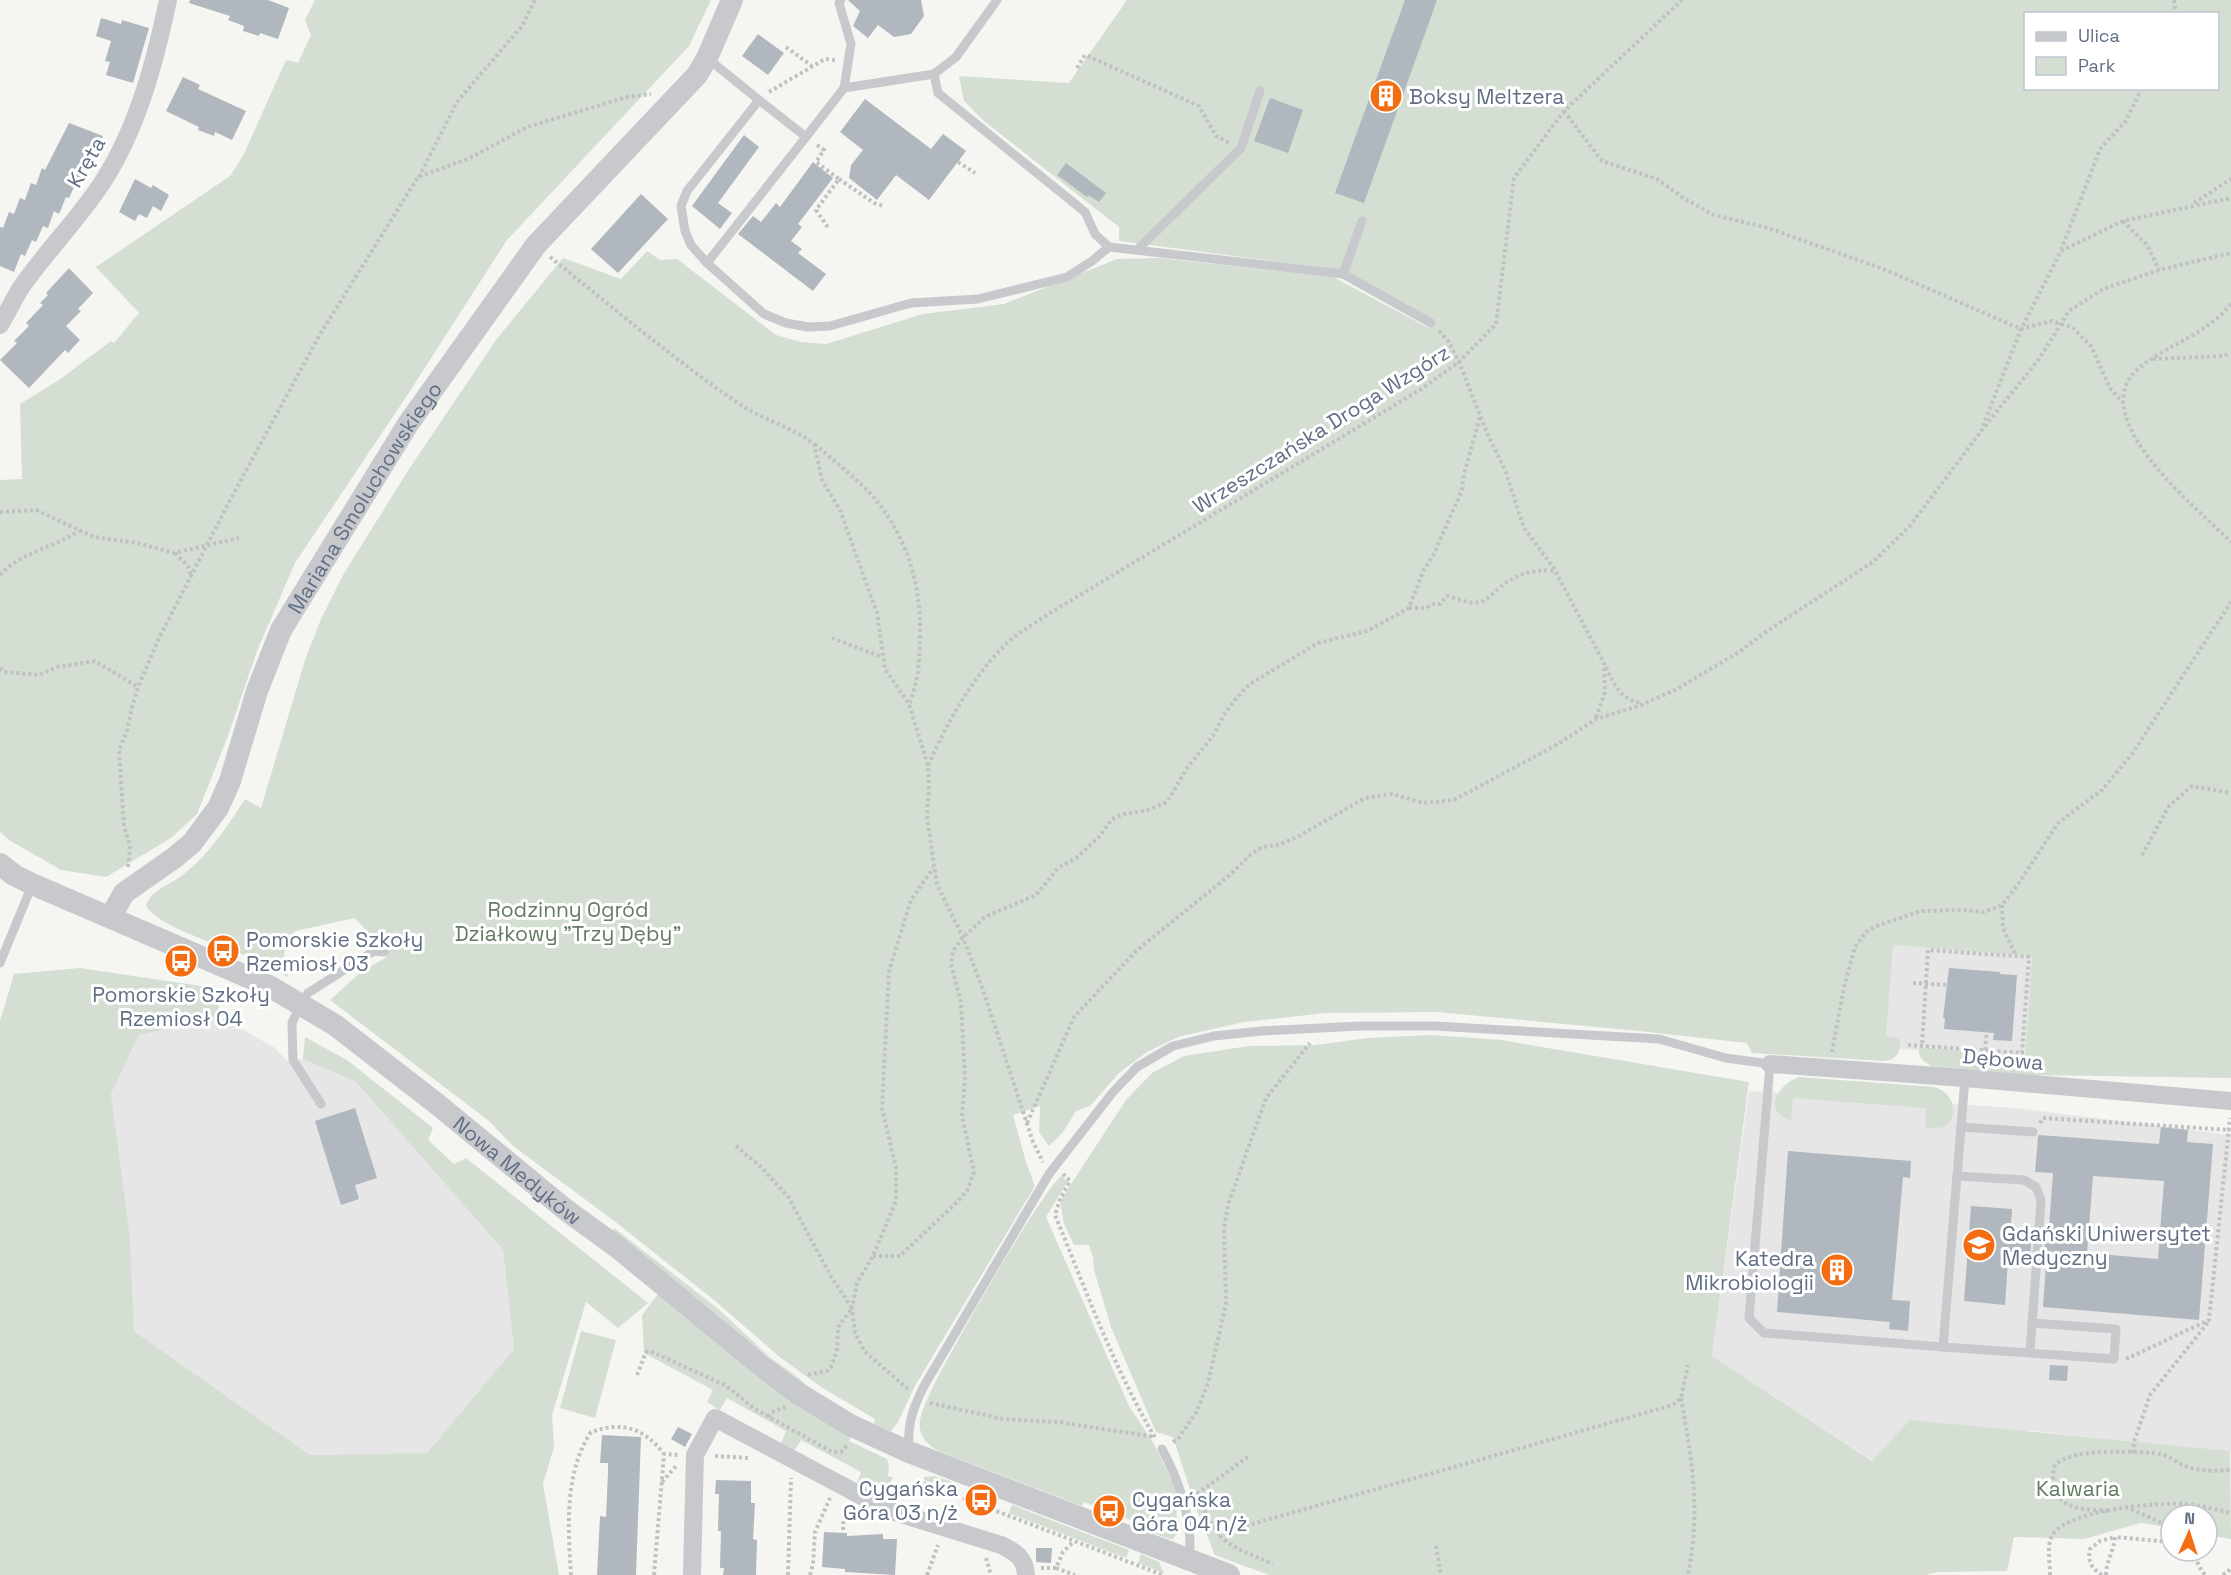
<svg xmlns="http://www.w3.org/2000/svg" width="2231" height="1575" viewBox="0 0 2231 1575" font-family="'Space Grotesk',sans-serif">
  <rect width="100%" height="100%" fill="#f5f6f1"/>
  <g fill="#e5e6e5">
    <path d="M1892,945L2032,956L2025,1056L1919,1047L1918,1050L1900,1049L1901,1041L1886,1037Z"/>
    <path d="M221,1017L275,1048L287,1061L303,1059L356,1082L503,1250L514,1349L427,1453L310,1455L134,1331L130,1237L111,1094L139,1035Z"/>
    <path d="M1749,1091L2016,1108L2231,1135V1452L2031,1431L1873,1461L1712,1356Z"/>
  </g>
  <g fill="#d4ded2" fill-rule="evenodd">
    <path d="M315,0H711L689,46L507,240L410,391L295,563L257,651L228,736L197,814L171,838L106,877L61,870L9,840L0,832V480L22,479L20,404L59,380L111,341L114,343L139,313L96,267L230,176L243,156L286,60L298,63L311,35L305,20Z"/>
    <path d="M1127,0H2231V1078L2030,1075L1931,1066C1924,1062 1917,1057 1919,1047L2025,1056L2032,956L1893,945L1886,1036L1897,1038L1901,1041C1900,1052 1896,1060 1885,1061L1752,1053L1747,1043L1639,1031L1437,1012L1326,1013L1244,1022L1178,1037L1147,1052L1119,1073L1090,1106L1076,1111L1063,1132L1049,1146L1039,1132L1040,1106L1013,1115L1026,1162L1035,1186L916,1384L898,1422L891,1431L874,1424L875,1419L821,1387L781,1358L714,1300L613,1220L513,1146L489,1121L330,1000L362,971L387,957L379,944L355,918L295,931L284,953L288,977C276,971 266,964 254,959C228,947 159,928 146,906C151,890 167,886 180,877C207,857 227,827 245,799L261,808L305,660L321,619L343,575L409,469L496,340L563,258L621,279L647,251L660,260L677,259L776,335L801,342L826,344L923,314L1004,304L1117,259L1159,258L1333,277L1429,328L1432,322L1342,270L1119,241V227L984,121L964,101L959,76L1069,83ZM2026,14H2218V88H2026Z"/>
    <path d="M80,968L214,988L221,1017L139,1035L111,1094L130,1237L134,1331L310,1455L427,1453L514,1349L503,1250L356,1082L303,1059L305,1037L347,1060L433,1128L428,1140L454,1164L466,1158L648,1303L618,1328L586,1302L552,1415L554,1447L543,1484L559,1575H0V1021L14,974Z"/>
    <path d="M1431,1035L1501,1040L1749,1082L1712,1356L1872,1461L1910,1420L2230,1451L2231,1539L2207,1535V1515H2171V1528L2141,1523L2084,1539L2014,1537L2007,1571L1939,1572L1926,1575H1269L1215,1555L1196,1508L1173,1437L1156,1432L1111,1327L1094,1270L1093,1257L1089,1245H1074L1064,1224L1060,1201L1126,1100L1152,1073L1184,1056L1249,1046L1315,1045L1368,1038Z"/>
    <path d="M1799,1077L1934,1087C1953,1092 1961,1115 1944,1127L1925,1129L1926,1108L1793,1098L1791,1120C1762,1112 1778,1084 1799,1077Z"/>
    <path d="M1062,1176L1067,1182L1046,1217L1129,1406L1154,1444L1176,1489L1177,1533L1173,1539H1169L1150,1532L1151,1528L1084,1502L1082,1506L941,1452C929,1446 918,1437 920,1421C921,1412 927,1400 931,1391C943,1364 1045,1184 1062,1176Z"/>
    <path d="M614,1228L716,1307L770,1357L800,1379L811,1390C744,1338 680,1283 612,1231Z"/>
    <path d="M659,1293L851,1437L849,1441L887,1459L889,1465L888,1476L893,1478C885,1496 870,1498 857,1483L861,1472L801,1440L795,1450L781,1443L786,1431L727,1398L720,1410L707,1402L713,1390L644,1353L642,1315Z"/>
    <path d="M581,1331L616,1340L595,1418L560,1408Z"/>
    <path d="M935,1476L958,1484L955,1492L924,1480V1477Z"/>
    <path d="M1012,1505L1129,1550L1126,1558L1009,1513Z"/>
    <path d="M1141,1554L1159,1562L1164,1573L1138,1563Z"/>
  </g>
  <g fill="#b1b7be" fill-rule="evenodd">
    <path d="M190,0H268L289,8L278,39L260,33L259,36L243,31L244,26L228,20L230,16L189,3Z"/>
    <path d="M848,0H921L924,16L911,34L894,37L878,25L868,38L853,26L860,11Z"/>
    <path d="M1405,0H1437L1364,203L1335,193Z"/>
    <path d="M101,18L121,24L122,20L149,28L133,83L106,75L110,62L105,61L111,41L96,36Z"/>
    <path d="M758,34L784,53L768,75L742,56Z"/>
    <path d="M183,77L200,85L198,89L246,111L232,140L215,132L214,136L198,130L199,127L166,111Z"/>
    <path d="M1270,98L1303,110L1288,153L1254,141Z"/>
    <path d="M865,99L931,149L943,134L966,151L929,200L896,175L877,200L849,178L851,165L863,150L840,132Z"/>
    <path d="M69,123L103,136L96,153H94L79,184L76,183L69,198L66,197L59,214L54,211L48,228L43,226L36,242L32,240L25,256L21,254L14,272L0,266V227L3,228L9,212L14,214L20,198L25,200L31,183L36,185L42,168L45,170Z"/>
    <path d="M744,135L759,147L718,203L732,213L720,229L692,206Z"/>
    <path d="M813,162L833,178L798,224L802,227L791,241L802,249L798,253L826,274L813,291L738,234L753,216L761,222L776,203L780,207Z"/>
    <path d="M1066,163L1106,193L1099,202L1088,195L1087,197L1057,175Z"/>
    <path d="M135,179L151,188L153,185L169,195L161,211L153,206L147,218L139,214L135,221L119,212Z"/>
    <path d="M641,194L668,219L618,273L591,249Z"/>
    <path d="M69,268L93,293L78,309L81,311L66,326L80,340L68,353L65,350L29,388L0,360L17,343L14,341L29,326L26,323L43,305L40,303L48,295L46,293Z"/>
    <path d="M1949,968L2000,972V974L2017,975L2012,1041L1993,1040L1994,1033L1944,1029L1945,1018H1943Z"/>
    <path d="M355,1108L377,1178L355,1185L359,1199L341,1205L315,1121Z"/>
    <path d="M2161,1127L2188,1130L2187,1142L2213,1144L2199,1320L2043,1307L2046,1265H2043L2045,1242H2048L2053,1173L2035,1172L2038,1137L2039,1135L2159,1144ZM2093,1176L2164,1181L2158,1259L2087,1253Z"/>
    <path d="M1788,1151L1911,1161L1910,1178L1903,1177L1892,1300L1910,1301L1908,1331L1889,1329L1890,1322L1777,1312Z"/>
    <path d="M1971,1206L2012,1209L2010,1239L2031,1241L2030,1263L2008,1261L2005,1305L1964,1301Z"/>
    <path d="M2050,1365L2068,1366L2067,1381L2049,1380Z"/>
    <path d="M678,1427L692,1434L685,1447L671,1439Z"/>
    <path d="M602,1435L641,1437L636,1575H597L600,1516L606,1517L608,1472V1463H600Z"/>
    <path d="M716,1480L751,1481V1503H755L753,1539L757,1540L756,1575H723L724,1568H720L721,1531H718L719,1494H715Z"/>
    <path d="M824,1532L847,1533V1536L883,1534V1539H897L895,1575L845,1572V1569L822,1567Z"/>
    <path d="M1036,1548H1052L1051,1563L1036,1562Z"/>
  </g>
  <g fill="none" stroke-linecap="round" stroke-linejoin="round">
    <g stroke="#c0c1c3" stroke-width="4" stroke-dasharray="3 3" stroke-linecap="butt">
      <path d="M2174,0L2176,14"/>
      <path d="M786,47L812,66"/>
      <path d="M1077,68L1085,55L1199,106L1216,136L1230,143"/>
      <path d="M769,92L825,59L836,60"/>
      <path d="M1564,111L1602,161L1657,179L1685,199L1714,215L1768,228L1881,268L2021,329L2051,321L2072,327L2091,346L2110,388L2123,403"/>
      <path d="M817,145L824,150L816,162L839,179L816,210L829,229"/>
      <path d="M958,162L975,173"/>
      <path d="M419,177L457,102L522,26L535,0"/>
      <path d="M839,179L874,203L884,206"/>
      <path d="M2194,203L2231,179"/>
      <path d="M2123,221L2147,245L2159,270"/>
      <path d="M2061,250L2100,149L2125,122L2142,88"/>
      <path d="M550,257C612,307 672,358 738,403C762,420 791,426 814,444L822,480L840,510L877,613L885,669L909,704L928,766L929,786L927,816L937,885L963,937L983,990L1033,1142L1043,1162"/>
      <path d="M2231,304C2225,310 2219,318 2211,323C2188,341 2159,350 2137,370C2084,418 2199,510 2231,542"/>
      <path d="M1439,331L1448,341L1459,362L1487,433L1505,470L1524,528L1553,567L1604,663L1605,692L1596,718"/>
      <path d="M2153,359L2223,356L2231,353"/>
      <path d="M1983,426L2021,329L2061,251L2123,221L2231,198"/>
      <path d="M815,444C831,458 848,472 864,487C903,526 921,578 920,632C920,658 919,680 909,704"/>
      <path d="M0,512L36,510L94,537L137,543L174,553L239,538"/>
      <path d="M175,553L188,566L191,575"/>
      <path d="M0,575C21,552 53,548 79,531"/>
      <path d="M1409,608H1426L1433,604H1440L1447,596C1458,598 1471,606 1483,601C1488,599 1494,592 1498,589C1516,574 1531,569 1554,571"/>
      <path d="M832,638L882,657"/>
      <path d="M1606,667C1614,685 1621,700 1642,703"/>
      <path d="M0,668L4,672L39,675L57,667L95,661L138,687"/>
      <path d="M928,765C948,722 971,679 1005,645C1018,632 1036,623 1050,613L1423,388L1459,362L1496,324L1514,178L1564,111L1682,0"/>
      <path d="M2142,855L2169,806L2192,786L2231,793"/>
      <path d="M128,867L130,846L124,826L119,750L127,731L132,707L138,687L159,638L228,504L319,336L418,177L470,158L527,127L627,97L651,94"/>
      <path d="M2002,905L2003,928L2016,956"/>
      <path d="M1913,983L1947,985"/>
      <path d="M1908,1045L1922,1046L2022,1053L2029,957L1928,950L1922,1046"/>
      <path d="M1985,1050L1987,1031"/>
      <path d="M1832,1052L1844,987L1855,947L1866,932L1876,926L1921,911L1965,910L1984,912L2002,905L2017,886L2058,823L2102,790L2132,754L2231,602"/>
      <path d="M1027,1123L1074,1017L1137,950L1231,874L1250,855L1262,847L1279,845L1299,836L1365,798L1392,794L1423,803L1454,800L1558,744L1596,719L1639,706L1677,689L1739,652L1767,631L1873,562L1909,527L1982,430L2039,359L2069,311L2103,289L2159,270L2231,253"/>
      <path d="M2040,1123L2043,1118L2230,1130"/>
      <path d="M736,1146L762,1168L789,1198L830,1275L852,1308L838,1327L837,1351L831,1367L827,1371L806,1375"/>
      <path d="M1063,1174L1070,1181L1060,1199L1055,1215C1086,1290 1114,1369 1156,1439"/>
      <path d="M873,1256H900L956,1203L967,1191L974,1172L962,1116L965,1078L961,1002L951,964L953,951L963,937L985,917L1036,895L1058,868L1076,858L1100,836L1112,819L1124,814L1148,810L1167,802L1187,768L1213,736L1225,713L1238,696L1250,684L1318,643L1367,631L1409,608L1423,571L1433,556L1462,490L1464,474L1480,417"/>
      <path d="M2126,1359L2209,1320L2230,1118"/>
      <path d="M637,1375L646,1352L650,1351L725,1385L755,1409L832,1452H841L847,1446"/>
      <path d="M908,1389L865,1352L855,1333L852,1308L857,1283L873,1256L896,1201V1168L882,1108L889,971L911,900L933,868"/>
      <path d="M1681,1398C1692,1459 1701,1512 1688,1575"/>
      <path d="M930,1403L1003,1419L1058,1422L1155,1437"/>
      <path d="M768,1417L774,1411L786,1407"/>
      <path d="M1173,1442L1178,1439L1197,1411L1208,1383L1226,1304L1224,1228L1228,1205L1266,1098L1310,1043"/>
      <path d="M2133,1453L2134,1442L2150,1395L2209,1321"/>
      <path d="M715,1456L750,1458"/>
      <path d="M918,1481L1163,1575"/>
      <path d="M662,1482L677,1465"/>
      <path d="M1199,1493C1213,1543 1229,1545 1273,1564"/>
      <path d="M1197,1494L1249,1456"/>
      <path d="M2131,1509L2171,1527"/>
      <path d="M2108,1511C2090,1509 2068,1511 2057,1495C2054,1490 2052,1488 2053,1482C2053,1477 2053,1468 2056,1464C2072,1448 2139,1451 2160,1454C2170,1456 2177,1463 2185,1466C2200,1472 2216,1471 2231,1470"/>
      <path d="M843,1530L844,1506"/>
      <path d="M1217,1534L1673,1405L1681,1398L1688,1365"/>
      <path d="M1436,1546L1441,1575"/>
      <path d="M2192,1551L2200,1568L2205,1575"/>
      <path d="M986,1558L991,1575"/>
      <path d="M1041,1568H1056L1063,1552L1074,1541"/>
      <path d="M1056,1568L1075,1575"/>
      <path d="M571,1575C568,1528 564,1473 591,1432C623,1421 644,1428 664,1454"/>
      <path d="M654,1575L664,1454L678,1455"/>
      <path d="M788,1575L791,1478"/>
      <path d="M810,1575L813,1564L815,1532L830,1498"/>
      <path d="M927,1575L938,1545"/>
      <path d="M2050,1575C2050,1564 2047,1548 2051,1538C2060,1510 2159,1502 2185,1504C2201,1505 2216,1510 2231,1513"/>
      <path d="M2102,1575C2092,1569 2087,1561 2090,1549L2100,1541L2115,1537"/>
      <path d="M2106,1575C2106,1561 2114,1551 2115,1537L2171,1542"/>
      <path d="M2223,1575L2231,1569"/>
    </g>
    <g stroke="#c7c9cd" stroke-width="9">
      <path d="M707,58L759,100L687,191L681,206L685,231L691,245L707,263L764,314L786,323L808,327L830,326L911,303L978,299L1067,277L1092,261L1109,247L1343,274L1431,323"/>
      <path d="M934,74L956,57L997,0"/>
      <path d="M844,88L934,74L938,93L1085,212L1095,234L1109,247"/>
      <path d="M759,100L806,137L844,88L851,44L839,3L841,0"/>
      <path d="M1137,250L1241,148L1260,91"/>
      <path d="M707,263L806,137"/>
      <path d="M1343,274L1362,221"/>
      <path d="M0,963L32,885"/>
      <path d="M321,1104L293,1060L292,1023L301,1004L308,993L374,951L384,952"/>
      <path d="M1961,1127L2033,1132"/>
      <path d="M1943,1347L2030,1353L2041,1200L2036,1187L2024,1180L1957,1176"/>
      <path d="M2030,1353L2114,1359L2116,1329L2032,1323"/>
      <path d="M1162,1449C1179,1480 1194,1524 1189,1559"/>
      <path d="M909,1452C907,1425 912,1410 924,1386L1049,1174L1113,1092L1137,1067L1173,1046L1214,1036L1262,1031L1361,1026H1434L1659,1039L1726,1058L1770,1064L1749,1318L1764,1333L1943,1347L1965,1078"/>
    </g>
    <g stroke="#c7c9cd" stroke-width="18">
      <path d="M0,325C7,313 13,301 20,289C46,251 79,219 104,180C138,126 155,62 168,0"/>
      <path d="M1770,1064L1965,1078L2231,1101"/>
      <path d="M692,1575L695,1455L715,1418L888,1510L1001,1545C1016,1552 1025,1558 1026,1575"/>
    </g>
    <g stroke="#c7c9cd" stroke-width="22">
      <path id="s1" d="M0,864L14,875L32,884L269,986L335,1025L437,1104L566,1210L617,1247L763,1367L796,1392L850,1425L909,1452L1229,1575"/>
      <path id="s2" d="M111,916L124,893L174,858L192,843L218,808L230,781L257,691L281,630L408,424L536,245L697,75L707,58L732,0"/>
    </g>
  </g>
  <defs>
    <g id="building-disc" transform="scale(1.725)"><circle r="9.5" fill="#f46d12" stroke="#fff"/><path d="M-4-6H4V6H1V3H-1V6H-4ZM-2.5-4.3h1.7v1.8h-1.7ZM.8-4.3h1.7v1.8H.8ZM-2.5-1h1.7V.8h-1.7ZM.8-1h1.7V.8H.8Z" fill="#fff"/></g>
    <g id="bus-disc" transform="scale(1.725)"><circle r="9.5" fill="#f46d12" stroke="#fff"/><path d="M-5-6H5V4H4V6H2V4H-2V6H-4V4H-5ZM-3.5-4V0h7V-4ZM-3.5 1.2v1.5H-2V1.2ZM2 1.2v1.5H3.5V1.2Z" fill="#fff"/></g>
    <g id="university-disc" transform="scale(1.725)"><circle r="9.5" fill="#f46d12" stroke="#fff"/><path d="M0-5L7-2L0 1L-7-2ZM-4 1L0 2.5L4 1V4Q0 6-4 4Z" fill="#fff"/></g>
  </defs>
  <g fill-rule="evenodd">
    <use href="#building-disc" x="1386" y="96"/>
    <use href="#bus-disc" x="223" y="951"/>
    <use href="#bus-disc" x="181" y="961"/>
    <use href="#university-disc" x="1979" y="1245"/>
    <use href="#building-disc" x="1837" y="1270"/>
    <use href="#bus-disc" x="981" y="1500"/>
    <use href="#bus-disc" x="1109" y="1511"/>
  </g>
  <g text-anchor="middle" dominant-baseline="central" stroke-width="6" stroke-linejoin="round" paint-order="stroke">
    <g font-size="21" fill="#616f85" stroke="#fff" text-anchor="start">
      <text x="1409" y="96">Boksy Meltzera</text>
      <text x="246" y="939">Pomorskie Szkoły<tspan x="246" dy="24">Rzemiosł 03</tspan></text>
      <text x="181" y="994" text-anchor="middle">Pomorskie Szkoły<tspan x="181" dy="24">Rzemiosł 04</tspan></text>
      <text x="2002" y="1233">Gdański Uniwersytet<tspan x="2002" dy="24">Medyczny</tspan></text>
      <text x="1814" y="1258" text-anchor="end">Katedra<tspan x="1814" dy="24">Mikrobiologii</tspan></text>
      <text x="958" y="1488" text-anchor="end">Cygańska<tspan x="958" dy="24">Góra 03 n/ż</tspan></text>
      <text x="1132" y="1499">Cygańska<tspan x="1132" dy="24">Góra 04 n/ż</tspan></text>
    </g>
    <g font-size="21" fill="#616f85" stroke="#fff">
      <text transform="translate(86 162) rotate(-60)">Kręta</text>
      <text transform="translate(1321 429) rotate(-32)">Wrzeszczańska Droga Wzgórz</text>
      <text stroke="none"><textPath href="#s2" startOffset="500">Mariana Smoluchowskiego</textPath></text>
      <text transform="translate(2003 1059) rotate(5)">Dębowa</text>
      <text stroke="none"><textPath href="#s1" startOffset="606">Nowa Medyków</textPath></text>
    </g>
    <g font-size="21" fill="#627c61" stroke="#fff">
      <text x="568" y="909">Rodzinny Ogród<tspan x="568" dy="24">Działkowy "Trzy Dęby"</tspan></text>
      <text x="2078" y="1488">Kalwaria</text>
    </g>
  </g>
  <rect x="2024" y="12" width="195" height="78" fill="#ffffff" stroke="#c0c5ce" stroke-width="1.5"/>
  <rect x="2036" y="32" width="30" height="9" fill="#c7c9cd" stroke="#c0c5ce" stroke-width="1.5"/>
  <text x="2078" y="42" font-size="18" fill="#616f85">Ulica</text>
  <rect x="2036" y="57" width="30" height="18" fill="#d4ded2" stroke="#c0c5ce" stroke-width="1.5"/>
  <text x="2078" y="72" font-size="18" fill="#616f85">Park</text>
  <g transform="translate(2189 1533) rotate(3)"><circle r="28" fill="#ffffff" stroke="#c0c5ce" stroke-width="1.5"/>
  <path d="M0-4.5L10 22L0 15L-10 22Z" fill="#f46d12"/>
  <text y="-9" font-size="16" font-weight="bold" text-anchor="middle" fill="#616f85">N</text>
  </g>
</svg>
